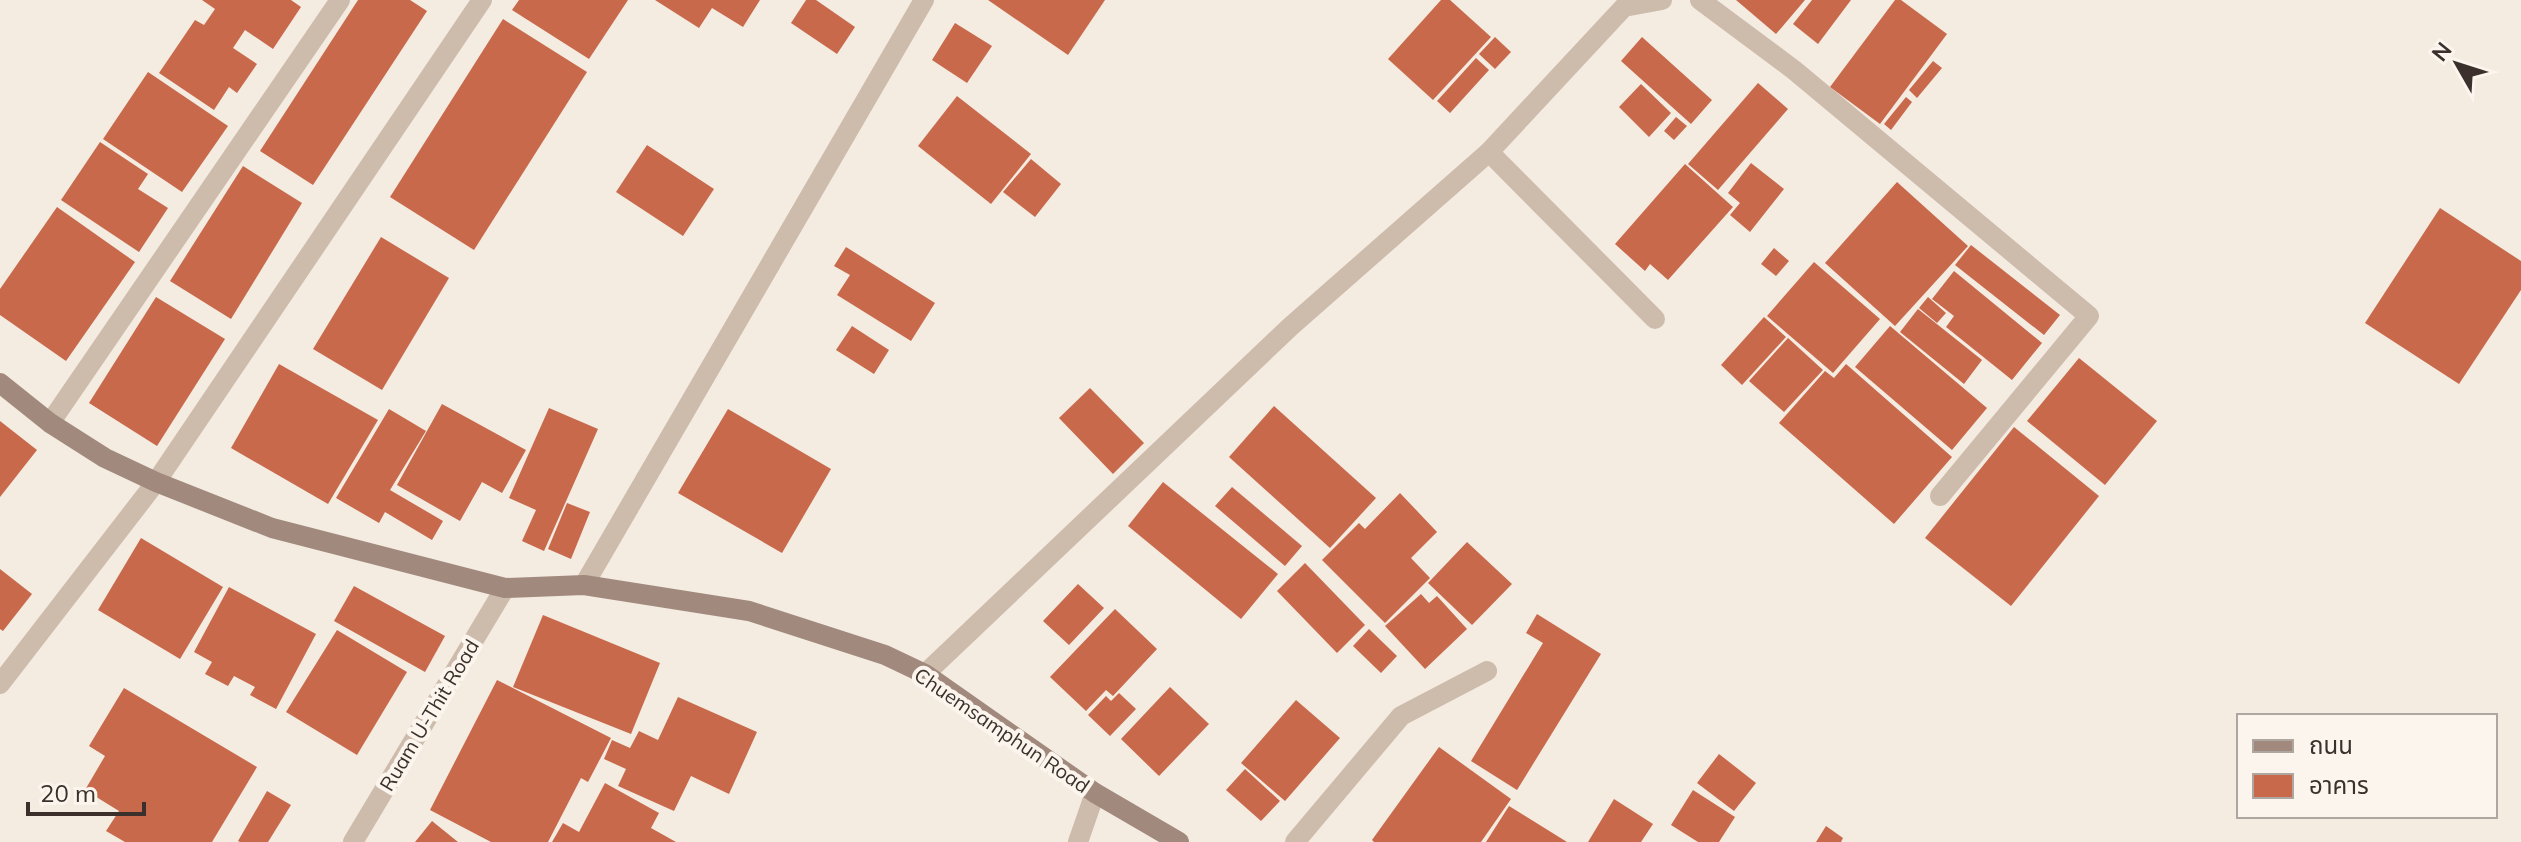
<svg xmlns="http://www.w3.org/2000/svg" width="2521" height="842" viewBox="0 0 2521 842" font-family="Mulish,'Noto Sans Thai',sans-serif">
  <rect width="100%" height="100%" fill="#f4ebe1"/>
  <g fill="#c8694b">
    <path d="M202,0H291L301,7L273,49L245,30L233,48L257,64L237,93L229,87L214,110L159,73L195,20L204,25L215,9Z"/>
    <path d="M358,0H410L427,11L313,185L260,151Z"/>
    <path d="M519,0H628L589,59L512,10Z"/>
    <path d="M655,0H760L743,27L712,8L699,28Z"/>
    <path d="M806,0H816L855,27L837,54L791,23Z"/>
    <path d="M988,0H1105L1068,55Z"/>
    <path d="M1441,0H1450L1491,37L1433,100L1388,59Z"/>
    <path d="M1736,0H1805L1776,34Z"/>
    <path d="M1812,0H1851L1818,44L1793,24Z"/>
    <path d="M1895,0H1901L1947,34L1880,124L1830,87Z"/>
    <path d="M503,19L587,72L474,250L390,197Z"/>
    <path d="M955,23L992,46L967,83L932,60Z"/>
    <path d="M1495,37L1511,52L1495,69L1479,54Z"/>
    <path d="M1642,37L1712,100L1691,124L1621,61Z"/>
    <path d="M1476,58L1489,70L1450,113L1437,101Z"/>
    <path d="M1933,61L1942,68L1917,98L1909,90Z"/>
    <path d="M148,72L228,126L182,192L103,139Z"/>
    <path d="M1758,83L1788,109L1718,190L1688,164Z"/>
    <path d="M1641,84L1671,113L1649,137L1619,107Z"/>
    <path d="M957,96L1031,154L991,204L918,146Z"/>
    <path d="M1906,97L1912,102L1891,130L1884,124Z"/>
    <path d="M1676,117L1687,126L1674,140L1664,131Z"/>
    <path d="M100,142L148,174L138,189L168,208L139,252L61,200Z"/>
    <path d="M647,145L714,189L683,236L616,192Z"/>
    <path d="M1031,159L1061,184L1035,217L1003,192Z"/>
    <path d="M1751,163L1784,189L1750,232L1730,215L1740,203L1728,193Z"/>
    <path d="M1685,164L1733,207L1668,280L1650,264L1645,271L1615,244Z"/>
    <path d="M243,166L302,203L231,319L170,281Z"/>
    <path d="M1897,182L1968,246L1895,326L1825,263Z"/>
    <path d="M57,207L135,262L66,361L0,315V289Z"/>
    <path d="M2440,208L2521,261V290L2459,384L2365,323Z"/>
    <path d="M381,237L449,278L382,390L313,349Z"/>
    <path d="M1971,245L2060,315L2044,335L1955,265Z"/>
    <path d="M846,247L935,303L911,341L837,295L850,275L834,266Z"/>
    <path d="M1774,248L1789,261L1776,276L1761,264Z"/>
    <path d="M1814,262L1880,319L1833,373L1767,316Z"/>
    <path d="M1954,271L2042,343L2012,380L1946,327L1954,316L1932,299Z"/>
    <path d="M156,297L225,339L157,446L89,403Z"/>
    <path d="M1928,297L1946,313L1937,323L1919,308Z"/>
    <path d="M1918,309L1982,360L1964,384L1900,332Z"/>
    <path d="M1764,317L1786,337L1742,385L1721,365Z"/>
    <path d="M852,326L889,350L874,374L836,350Z"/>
    <path d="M1890,326L1987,408L1952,450L1855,367Z"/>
    <path d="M1788,338L1823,370L1784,412L1749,381Z"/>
    <path d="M2079,358L2157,421L2105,485L2027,421Z"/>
    <path d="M279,364L378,420L328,504L231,448Z"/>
    <path d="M1846,364L1952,457L1894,524L1779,423L1825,371L1834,378Z"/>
    <path d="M1090,388L1144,443L1113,474L1059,418Z"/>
    <path d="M442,404L526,450L502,493L482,482L460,521L397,485Z"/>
    <path d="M1274,406L1376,498L1330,548L1229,457Z"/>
    <path d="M549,408L598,429L544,551L522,541L536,510L509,498Z"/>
    <path d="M389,409L426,431L390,490L443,521L432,540L385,512L379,523L336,498Z"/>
    <path d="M728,409L831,469L782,553L678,493Z"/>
    <path d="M0,421L37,450L0,497Z"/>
    <path d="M2014,427L2099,496L2011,606L1925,538Z"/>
    <path d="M1163,482L1278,574L1241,619L1128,526Z"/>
    <path d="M1232,487L1302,546L1285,566L1215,506Z"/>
    <path d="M1400,493L1437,532L1411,558L1430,578L1385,623L1322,560L1359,523L1365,529Z"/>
    <path d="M567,503L590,512L571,559L548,549Z"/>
    <path d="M141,538L223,587L180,659L98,610Z"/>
    <path d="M1467,542L1512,584L1472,625L1428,583Z"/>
    <path d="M1305,563L1365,625L1337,653L1277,591Z"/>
    <path d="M0,569L32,594L3,631L0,629Z"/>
    <path d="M1078,584L1104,608L1069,645L1043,621Z"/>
    <path d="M354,586L445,636L425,672L334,621Z"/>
    <path d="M229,587L316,634L276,709L250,695L255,687L234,676L228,686L205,674L212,662L194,652Z"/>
    <path d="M1421,594L1429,603L1437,596L1467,629L1425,669L1385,626Z"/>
    <path d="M1115,609L1157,649L1113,696L1106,690L1086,711L1050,677Z"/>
    <path d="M1537,614L1601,654L1517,790L1471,761L1543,643L1526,633Z"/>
    <path d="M543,615L660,663L631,734L513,687Z"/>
    <path d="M1369,629L1397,656L1381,673L1353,646Z"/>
    <path d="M337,630L407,672L357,755L286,712Z"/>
    <path d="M497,680L611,738L588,782L581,778L548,842H491L430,810Z"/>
    <path d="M1170,687L1209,724L1159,776L1121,739Z"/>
    <path d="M124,688L257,767L212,842H125L106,831L119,811L85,790L105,756L89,746Z"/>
    <path d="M1119,693L1136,709L1110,736L1088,715L1106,696L1111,701Z"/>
    <path d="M678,697L757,732L729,794L691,776L674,811L618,786L626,769L604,759L612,740L630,748L639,731L658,740Z"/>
    <path d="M1296,700L1340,738L1285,801L1241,763Z"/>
    <path d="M1439,747L1511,799L1481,842H1374L1372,840Z"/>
    <path d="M1719,754L1756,783L1734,811L1697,783Z"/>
    <path d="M1245,769L1280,801L1261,821L1226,790Z"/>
    <path d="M605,783L659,813L651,828L676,842H552L563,823L579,832Z"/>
    <path d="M1693,790L1735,817L1719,842H1698L1671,825Z"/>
    <path d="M267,791L291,805L268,842H240L238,841Z"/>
    <path d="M1614,799L1653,824L1641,842H1588Z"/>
    <path d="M1509,806L1567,842H1486Z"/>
    <path d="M432,821L458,842H415Z"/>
    <path d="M1826,826L1843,838L1841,842H1816Z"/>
  </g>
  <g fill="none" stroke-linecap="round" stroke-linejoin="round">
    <g stroke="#cdbbac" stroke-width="20">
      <path d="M1700,0L1794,70L2089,316L1940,496"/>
      <path d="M1489,152L1655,319"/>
      <path d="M50,423L340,0"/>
      <path d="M584,585L924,0"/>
      <path d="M925,674L1290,327L1489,152L1624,7L1662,0"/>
      <path d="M0,684L156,482L482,0"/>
      <path d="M353,842L505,588"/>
      <path d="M1078,842L1095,793"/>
      <path d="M1295,842L1401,716L1487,671"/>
    </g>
    <path stroke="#a18a7d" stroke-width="20" d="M0,383L50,423L105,458L156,482L272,528L505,588L584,585L749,611L885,655L925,674L1095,793L1179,842"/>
  </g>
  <g text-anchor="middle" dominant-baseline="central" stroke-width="8" stroke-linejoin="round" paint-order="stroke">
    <g font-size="20" fill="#3b302b" stroke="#fbf5ee">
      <text transform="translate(429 715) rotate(-59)">Ruam U-Thit Road</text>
      <text transform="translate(1002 730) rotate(34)">Chuemsamphun Road</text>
    </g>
  </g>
  <rect x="2237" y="714" width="260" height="104" fill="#fbf5ee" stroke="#aea6a0" stroke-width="2"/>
  <rect x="2253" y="740" width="40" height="12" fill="#a18a7d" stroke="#aea6a0" stroke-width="2"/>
  <text x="2309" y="754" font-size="24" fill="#3b302b">ถนน</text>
  <rect x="2253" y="774" width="40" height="24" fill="#c8694b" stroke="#aea6a0" stroke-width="2"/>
  <text x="2309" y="794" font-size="24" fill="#3b302b">อาคาร</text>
  <g transform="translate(2457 64) rotate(309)" stroke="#fbf5ee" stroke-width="6" paint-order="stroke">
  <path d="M0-6L14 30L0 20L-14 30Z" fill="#3b302b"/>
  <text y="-12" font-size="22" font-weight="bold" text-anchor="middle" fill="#3b302b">N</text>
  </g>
  <path d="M28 802v12h116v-12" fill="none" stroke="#3b302b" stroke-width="4"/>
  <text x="40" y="802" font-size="24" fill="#3b302b" stroke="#fbf5ee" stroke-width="6" paint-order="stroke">20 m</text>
</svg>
